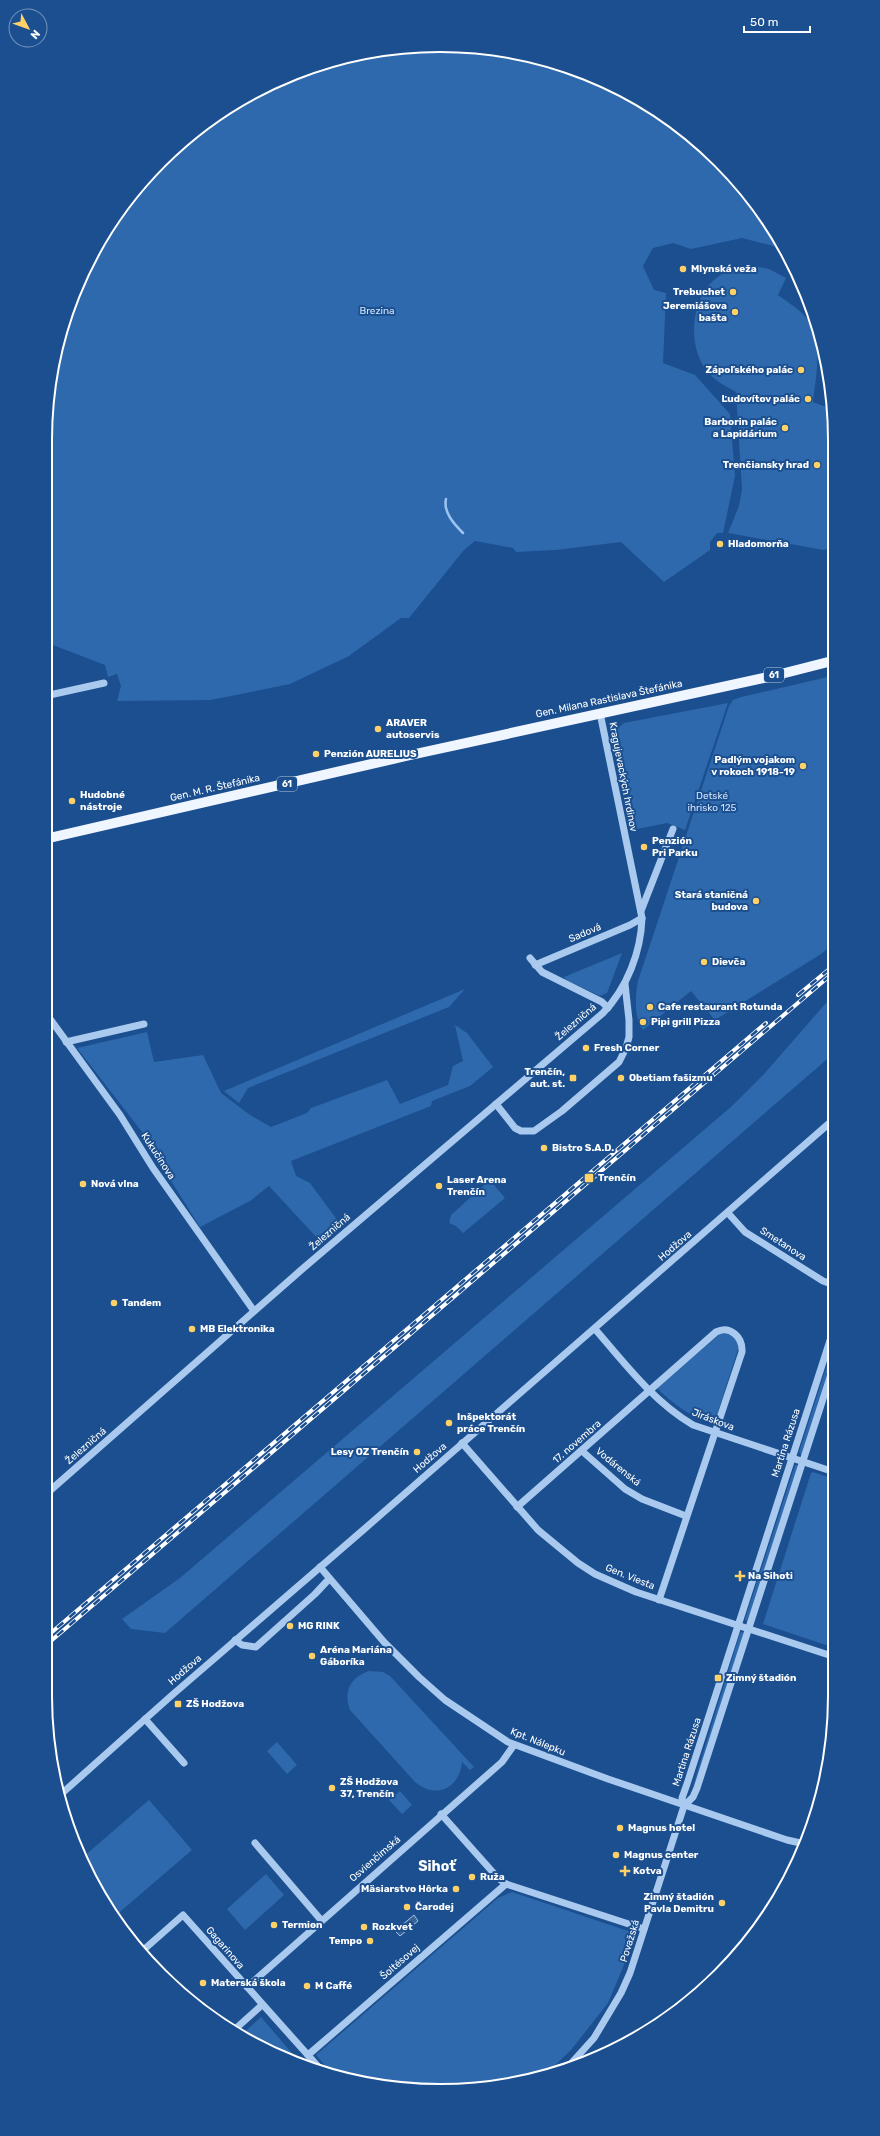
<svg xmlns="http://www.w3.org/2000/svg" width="880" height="2136" viewBox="0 0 880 2136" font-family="Rubik,sans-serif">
  <rect width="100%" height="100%" fill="#1b4f8f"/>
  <g fill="#2e69ad">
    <path d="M414,46L491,48L567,66L659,111L737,180L782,242L785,249L742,238L691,249L673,243L653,248L643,266L654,290L666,293L663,363L695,375L730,414L735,476L723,533H717L710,542V550L664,582L621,542L556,550L516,552L513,548L475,541L464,550L409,618H401L349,656L290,684L211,700L117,701L121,686L117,674L108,677L105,665L45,642V440L48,388L66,313L98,243L143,180L199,127L265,86L338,59Z"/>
    <path d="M754,266L769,269L786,278L778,295C786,301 796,307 803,314C825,338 816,373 813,402L826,407L832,405V547L824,550L728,533L739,506L742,489L736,392C725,386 715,381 707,371C686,345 691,295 719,276C730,268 741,267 754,266Z"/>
    <path d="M832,676L833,944L821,954L715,1020L691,991L643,1030C634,1020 635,994 638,981L729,706L733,700L741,697Z"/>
    <path d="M728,703L685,830L667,823L632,830L614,743L617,729L624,723Z"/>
    <path d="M622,953L607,993L600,996L566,980L564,977Z"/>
    <path d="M465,989L449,1007L248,1088L239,1103L224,1091Z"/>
    <path d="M833,995V1054L165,1633L131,1629L122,1619L180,1578L732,1106L764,1074Z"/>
    <path d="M455,1025L467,1033L493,1067L470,1086L432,1101L431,1106L291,1161L296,1176L310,1183L338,1221L318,1239L269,1186L250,1201L200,1227L144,1138L146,1137L77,1048L147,1032L154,1062L203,1055L221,1093L250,1115L271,1127L307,1113L311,1108L387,1080L400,1104L448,1085L453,1066L463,1061Z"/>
    <path d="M490,1180L505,1198L463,1233L456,1226L449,1223L451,1215Z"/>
    <path d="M720,1334C730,1332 735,1337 739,1346L714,1424C691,1417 674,1405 657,1388Z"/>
    <path d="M834,1343V1359L804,1453L801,1455L799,1452Z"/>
    <path d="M795,1465H799L747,1622L745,1619Z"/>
    <path d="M813,1472L834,1479L835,1648L763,1624L811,1473Z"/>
    <path d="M742,1632L744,1633L707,1750L691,1792L740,1633Z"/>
    <path d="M369,1671L383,1672L390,1676L474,1767L470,1770L462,1762C460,1788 436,1800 415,1782L350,1710C343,1692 350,1677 369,1671Z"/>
    <path d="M277,1742L297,1765L287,1774L267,1751Z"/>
    <path d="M400,1791L412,1805L402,1814L389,1800Z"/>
    <path d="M149,1800L192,1850L114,1917L98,1893L82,1858Z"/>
    <path d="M266,1874L284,1895L245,1930L227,1909Z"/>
    <path d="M512,1892L634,1933L631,1940L634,1941L608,2003L571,2050L545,2075L517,2083L466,2090L388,2088L333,2075L316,2055L498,1898Z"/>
    <path d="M261,2017L303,2066L240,2036Z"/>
  </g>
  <path fill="#3c6290" stroke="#9cc4f0" d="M414,1915L418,1921L400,1936L395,1931Z"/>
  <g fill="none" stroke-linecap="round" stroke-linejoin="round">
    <path stroke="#9cc4f0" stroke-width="2.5" d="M446,499C443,512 454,524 463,533"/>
    <g stroke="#a9c9ee" stroke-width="7">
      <path d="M45,696L104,683"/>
      <path d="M641,911L673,829"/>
      <path d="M530,958L542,972L602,1002L608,1008"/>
      <path d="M535,965L630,925L642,918"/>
      <path d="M45,1012L120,1115L153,1168L254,1311"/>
      <path d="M66,1042L144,1024"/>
      <path d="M496,1104L515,1128L521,1131H534L562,1111L619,1062L626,1048L629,1037V1020L625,984"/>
      <path d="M728,1213L745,1232L823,1281L834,1285"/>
      <path d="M595,1329C625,1364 653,1401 693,1425L834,1472"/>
      <path d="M462,1443L538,1530L578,1563L595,1574L636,1592L835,1657"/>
      <path d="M582,1451L625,1489L642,1499L686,1516"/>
      <path d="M45,1495L300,1271L603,1013C627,988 641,952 642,918L600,713"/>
      <path d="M517,1507L716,1332C730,1325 743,1337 742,1352L659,1600"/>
      <path d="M320,1567L384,1642L419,1677L445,1700L508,1742L608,1779L787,1840L805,1844"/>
      <path d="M235,1640L242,1645L256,1647L315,1594L329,1579"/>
      <path d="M145,1719L184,1763"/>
      <path d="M59,1796L171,1696L362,1531L833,1120"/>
      <path d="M684,1806L682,1798L687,1784L834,1328"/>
      <path d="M441,1814L498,1878L506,1884L644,1929"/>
      <path d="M255,1843L321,1920"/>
      <path d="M140,1953L183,1915L323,2072"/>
      <path d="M247,1987L502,1762L514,1745"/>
      <path d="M233,2031L262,2005"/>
      <path d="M308,2055L506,1884"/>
      <path d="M567,2068L594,2038L621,1993L630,1973L684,1806L693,1797L697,1788L834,1365"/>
    </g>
    <path stroke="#f0f6ff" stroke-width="10" d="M45,839L406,756L777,675L832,661"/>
    <g stroke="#fff" stroke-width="4">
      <g id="rail">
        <path d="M798,995L833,966"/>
        <path d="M45,1638L766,1023"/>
        <path d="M45,1646L833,973"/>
      </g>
    </g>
    <use href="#rail" stroke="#1b4f8f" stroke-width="2.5" stroke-dasharray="8" stroke-linecap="butt"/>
  </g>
  <g fill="#ffd166" stroke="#1b4f8f" stroke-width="1.5">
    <circle cx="683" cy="269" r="4"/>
    <circle cx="733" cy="292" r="4"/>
    <circle cx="735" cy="312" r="4"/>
    <circle cx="801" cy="370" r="4"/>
    <circle cx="808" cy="399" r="4"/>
    <circle cx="785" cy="428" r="4"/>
    <circle cx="817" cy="465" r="4"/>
    <circle cx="720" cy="544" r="4"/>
    <circle cx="378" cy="729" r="4"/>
    <circle cx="316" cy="754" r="4"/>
    <circle cx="803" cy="766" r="4"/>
    <circle cx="72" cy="801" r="4"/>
    <circle cx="644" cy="847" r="4"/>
    <circle cx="756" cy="901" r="4"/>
    <circle cx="704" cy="962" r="4"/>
    <circle cx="650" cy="1007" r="4"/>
    <circle cx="643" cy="1022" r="4"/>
    <circle cx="586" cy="1048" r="4"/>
    <rect x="569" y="1074" width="8" height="8" rx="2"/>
    <circle cx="621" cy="1078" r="4"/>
    <circle cx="544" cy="1148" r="4"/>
    <rect x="584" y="1173" width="10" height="10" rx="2"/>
    <circle cx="83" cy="1184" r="4"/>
    <circle cx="439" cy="1186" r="4"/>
    <circle cx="114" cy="1303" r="4"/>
    <circle cx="192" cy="1329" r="4"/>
    <circle cx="449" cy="1423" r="4"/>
    <circle cx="417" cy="1452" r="4"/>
    <path d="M738 1570h4v4h4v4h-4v4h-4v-4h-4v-4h4z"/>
    <circle cx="290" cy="1626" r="4"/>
    <circle cx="312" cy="1656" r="4"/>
    <rect x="714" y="1674" width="8" height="8" rx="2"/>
    <rect x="174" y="1700" width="8" height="8" rx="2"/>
    <circle cx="332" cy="1788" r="4"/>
    <circle cx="620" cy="1828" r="4"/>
    <circle cx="616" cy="1855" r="4"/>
    <path d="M623 1865h4v4h4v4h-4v4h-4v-4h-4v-4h4z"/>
    <circle cx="472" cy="1877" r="4"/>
    <circle cx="456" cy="1889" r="4"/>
    <circle cx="722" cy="1903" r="4"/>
    <circle cx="407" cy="1907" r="4"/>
    <circle cx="274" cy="1925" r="4"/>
    <circle cx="364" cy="1927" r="4"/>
    <circle cx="370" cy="1941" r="4"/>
    <circle cx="203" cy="1983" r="4"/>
    <circle cx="307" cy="1986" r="4"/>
  </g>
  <g text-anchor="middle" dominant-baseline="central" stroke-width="4" stroke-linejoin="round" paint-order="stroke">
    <g fill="#1b4f8f" stroke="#bbcadd" stroke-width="1">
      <rect x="764" y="668" width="20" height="14" rx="3"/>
      <rect x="277" y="777" width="20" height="14" rx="3"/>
    </g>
    <g font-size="9" font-weight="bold" fill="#fff">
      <text x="774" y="675">61</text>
      <text x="287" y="784">61</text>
    </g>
    <g font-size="10" font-weight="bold" fill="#fff" stroke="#1b4f8f" text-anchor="start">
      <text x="691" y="269">Mlynská veža</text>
      <text x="725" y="292" text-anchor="end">Trebuchet</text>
      <text x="727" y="306" text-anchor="end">Jeremiášova<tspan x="727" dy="12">bašta</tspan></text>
      <text x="793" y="370" text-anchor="end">Zápoľského palác</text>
      <text x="800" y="399" text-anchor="end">Ľudovítov palác</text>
      <text x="777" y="422" text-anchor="end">Barborin palác<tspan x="777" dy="12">a Lapidárium</tspan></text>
      <text x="809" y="465" text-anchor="end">Trenčiansky hrad</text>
      <text x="728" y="544">Hladomorňa</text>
      <text x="386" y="723">ARAVER<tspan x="386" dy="12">autoservis</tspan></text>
      <text x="324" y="754">Penzión AURELIUS</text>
      <text x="795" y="760" text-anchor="end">Padlým vojakom<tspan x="795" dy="12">v rokoch 1918-19</tspan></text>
      <text x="80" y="795">Hudobné<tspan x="80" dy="12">nástroje</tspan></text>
      <text x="652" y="841">Penzión<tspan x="652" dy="12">Pri Parku</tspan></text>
      <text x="748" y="895" text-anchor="end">Stará staničná<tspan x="748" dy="12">budova</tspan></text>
      <text x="712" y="962">Dievča</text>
      <text x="658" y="1007">Cafe restaurant Rotunda</text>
      <text x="651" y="1022">Pipi grill Pizza</text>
      <text x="594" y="1048">Fresh Corner</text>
      <text x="565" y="1072" text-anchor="end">Trenčín,<tspan x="565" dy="12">aut. st.</tspan></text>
      <text x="629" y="1078">Obetiam fašizmu</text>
      <text x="552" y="1148">Bistro S.A.D.</text>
      <text x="598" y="1178">Trenčín</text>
      <text x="447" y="1180">Laser Arena<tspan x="447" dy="12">Trenčín</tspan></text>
      <text x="91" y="1184">Nová vlna</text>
      <text x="122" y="1303">Tandem</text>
      <text x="200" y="1329">MB Elektronika</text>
      <text x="457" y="1417">Inšpektorát<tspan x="457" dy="12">práce Trenčín</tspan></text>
      <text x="409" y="1452" text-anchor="end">Lesy OZ Trenčín</text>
      <text x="748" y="1576">Na Sihoti</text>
      <text x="298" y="1626">MG RINK</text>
      <text x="320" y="1650">Aréna Mariána<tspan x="320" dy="12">Gáboríka</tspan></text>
      <text x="726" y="1678">Zimný štadión</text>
      <text x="186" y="1704">ZŠ Hodžova</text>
      <text x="340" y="1782">ZŠ Hodžova<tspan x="340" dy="12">37, Trenčín</tspan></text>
      <text x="628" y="1828">Magnus hotel</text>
      <text x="624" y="1855">Magnus center</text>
      <text x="633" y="1871">Kotva</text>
      <text x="480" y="1877">Ruža</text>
      <text x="448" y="1889" text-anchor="end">Mäsiarstvo Hôrka</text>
      <text x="714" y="1897" text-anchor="end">Zimný štadión<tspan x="714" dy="12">Pavla Demitru</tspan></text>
      <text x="415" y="1907">Čarodej</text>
      <text x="282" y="1925">Termion</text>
      <text x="372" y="1927">Rozkvet</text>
      <text x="362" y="1941" text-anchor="end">Tempo</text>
      <text x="211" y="1983">Materská škola</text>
      <text x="315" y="1986">M Caffé</text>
    </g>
    <g font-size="10" fill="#cfe3fa" stroke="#1b4f8f">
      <text x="377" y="311">Brezina</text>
      <text x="712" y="796">Detské<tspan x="712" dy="12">ihrisko 125</tspan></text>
    </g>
    <g font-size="10" fill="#fff" stroke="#1b4f8f">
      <text transform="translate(609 699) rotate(-12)">Gen. Milana Rastislava Štefánika</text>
      <text transform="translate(623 777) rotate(79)">Kragujevackých hrdinov</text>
      <text transform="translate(215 788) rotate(-13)">Gen. M. R. Štefánika</text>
      <text transform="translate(585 933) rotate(-23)">Sadová</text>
      <text transform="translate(576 1022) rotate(-41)">Železničná</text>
      <text transform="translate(158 1156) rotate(57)">Kukučínova</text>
      <text transform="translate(330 1232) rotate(-41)">Železničná</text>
      <text transform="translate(783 1244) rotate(33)">Smetanova</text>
      <text transform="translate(675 1246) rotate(-41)">Hodžova</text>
      <text transform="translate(713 1420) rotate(21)">Jiráskova</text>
      <text transform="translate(577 1442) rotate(-41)">17. novembra</text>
      <text transform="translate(786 1443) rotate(-72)">Martina Rázusa</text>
      <text transform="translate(86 1446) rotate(-41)">Železničná</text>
      <text transform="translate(430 1458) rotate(-41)">Hodžova</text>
      <text transform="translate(618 1467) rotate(39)">Vodárenská</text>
      <text transform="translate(630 1577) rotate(22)">Gen. Viesta</text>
      <text transform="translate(185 1670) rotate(-41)">Hodžova</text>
      <text transform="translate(538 1742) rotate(22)">Kpt. Nálepku</text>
      <text transform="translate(687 1752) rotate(-72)">Martina Rázusa</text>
      <text transform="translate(375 1859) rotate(-41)">Osvienčimská</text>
      <text transform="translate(630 1941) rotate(-73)">Považská</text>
      <text transform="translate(225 1948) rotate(49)">Gagarinova</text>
      <text transform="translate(400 1962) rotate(-41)">Šoltésovej</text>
    </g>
    <g font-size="14" font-weight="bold" fill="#fff" stroke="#1b4f8f">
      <text x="437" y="1866">Sihoť</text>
    </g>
  </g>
  <path d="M0 0H880V2136H0ZM440 52H440A388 388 0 0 1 828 440V1696A388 388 0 0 1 440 2084H440A388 388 0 0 1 52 1696V440A388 388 0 0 1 440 52Z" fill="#1b4f8f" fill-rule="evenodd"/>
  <path fill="none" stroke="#fff" stroke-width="2" d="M440 52H440A388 388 0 0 1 828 440V1696A388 388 0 0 1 440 2084H440A388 388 0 0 1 52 1696V440A388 388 0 0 1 440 52Z"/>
  <g transform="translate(28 28) rotate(131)"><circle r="19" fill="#1b4f8f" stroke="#7695bc"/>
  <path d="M0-3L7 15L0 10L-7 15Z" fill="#ffd166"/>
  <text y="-6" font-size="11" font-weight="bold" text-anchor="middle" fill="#ffffff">N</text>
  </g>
  <path d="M744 26v6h66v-6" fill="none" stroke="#ffffff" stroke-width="2"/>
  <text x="750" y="26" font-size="12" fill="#ffffff" stroke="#1b4f8f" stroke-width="3" paint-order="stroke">50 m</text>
</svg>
